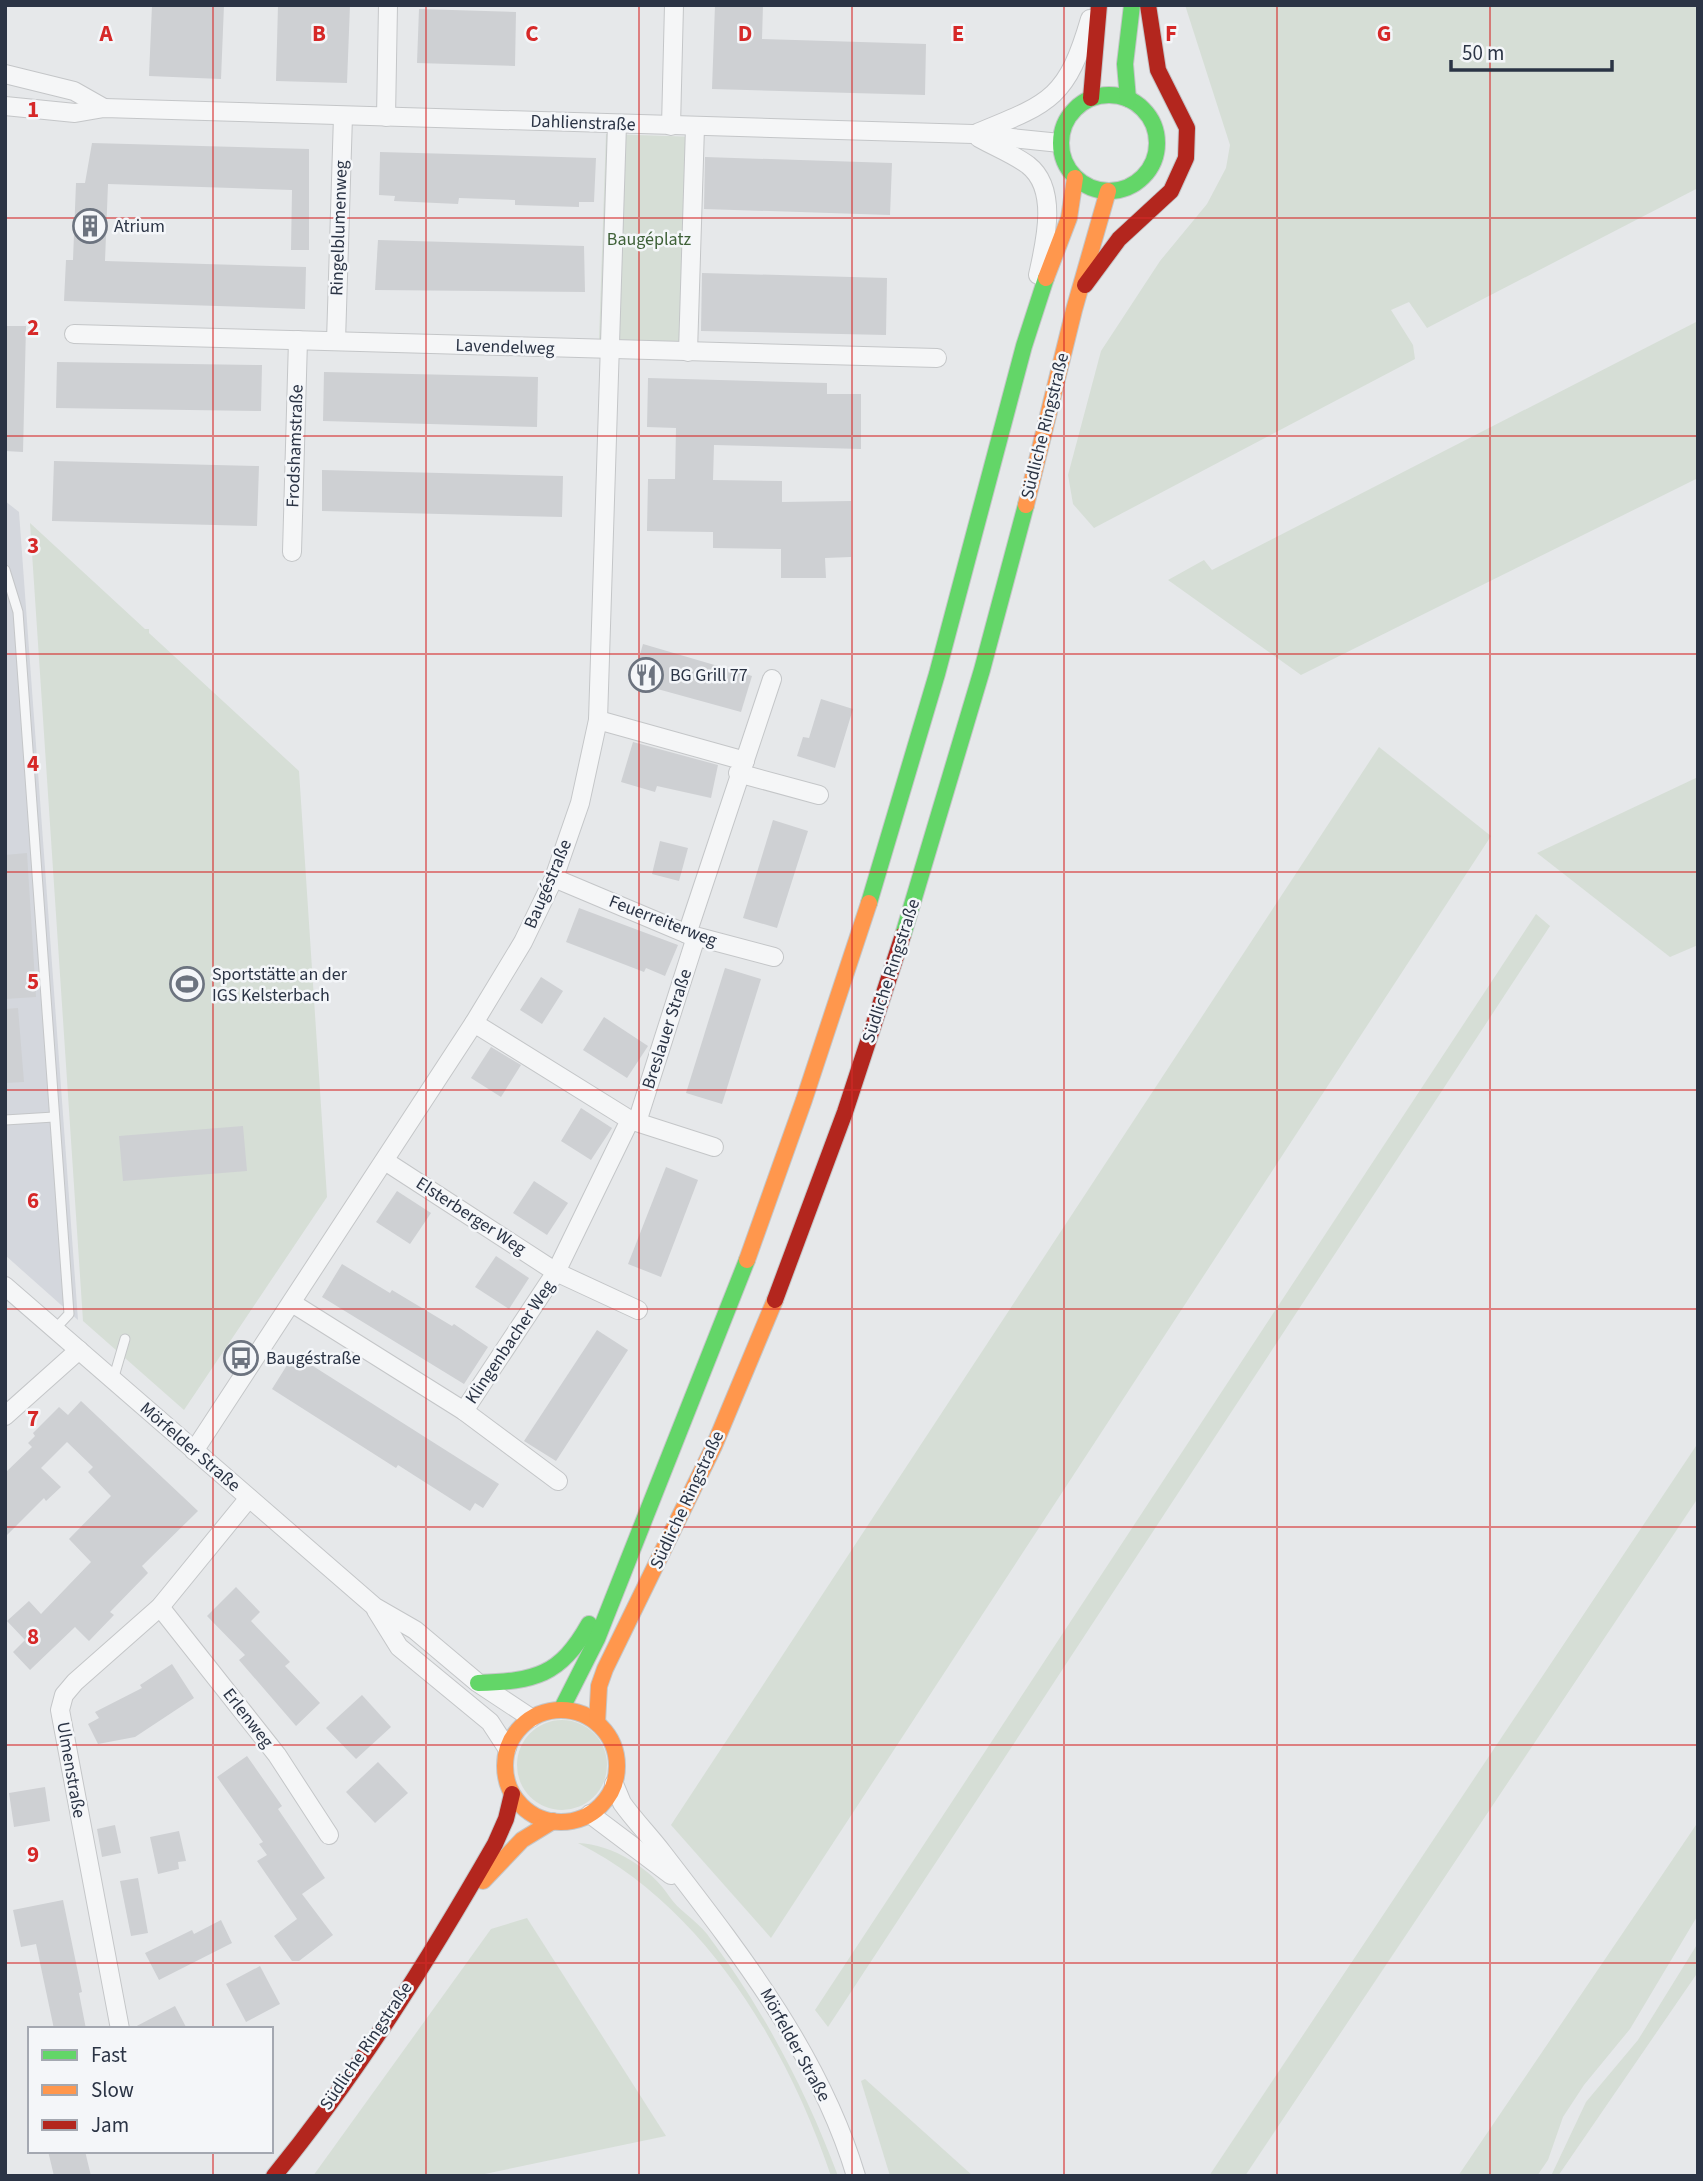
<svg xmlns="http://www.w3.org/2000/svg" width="1703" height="2181" viewBox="0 0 1703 2181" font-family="'Source Sans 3',sans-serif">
  <rect width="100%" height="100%" fill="#e6e8ea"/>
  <path fill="#d4d7dd" d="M5,501L19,512L78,1320L5,1255Z"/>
  <g fill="#d6ded6">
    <path d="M1185,5H1698V188L1427,328L1409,302L1391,310L1413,345L1415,359L1094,528L1073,504L1068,475L1101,351L1160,261L1207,204L1226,168L1230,145Z"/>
    <path d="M606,134L699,137L693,343L599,341Z"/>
    <path d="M1698,321V478L1301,675L1168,580L1204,560L1212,570Z"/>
    <path d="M30,523L145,629H149V633L299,771L327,1197L184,1410L83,1321Z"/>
    <path d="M1379,747L1491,836L771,1938L671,1825Z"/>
    <path d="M1698,777V945L1670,957L1537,853Z"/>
    <path d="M1536,914L1550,926L828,2027L815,2010Z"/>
    <path d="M1698,1443V1498L1245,2176H1209Z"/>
    <circle cx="562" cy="1765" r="45"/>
    <path d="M1698,1822V1915L1630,2029L1584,2085L1563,2117L1548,2160L1537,2176H1458Z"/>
    <path d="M578,1843C612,1844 652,1869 669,1896C678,1910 696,1920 707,1934C762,2007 806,2090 838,2176H831C787,2046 704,1906 578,1843Z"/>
    <path d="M527,1918L666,2136L475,2176H313L491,1929Z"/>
    <path d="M1698,1943V1972L1558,2176H1551L1586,2102L1638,2040Z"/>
    <path d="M865,2079L973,2176H890L861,2081Z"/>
  </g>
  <g fill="#ced0d3">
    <path d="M152,5H224L221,79L149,76Z"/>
    <path d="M278,5H350L347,83L276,81Z"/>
    <path d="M715,5H763L762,39L926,44L925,95L712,89Z"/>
    <path d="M419,9L516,12L515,66L417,63Z"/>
    <path d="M92,143L309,149V250H291L292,190L108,184L105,261L306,267L305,309L64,301L66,260H73L76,183H85Z"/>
    <path d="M380,152L596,158L594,202H579V207L515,205V200L459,198L458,204L394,201L395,196L379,195Z"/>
    <path d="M705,157L892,163L890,215L704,209Z"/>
    <path d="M378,240L584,246L585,292L375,290Z"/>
    <path d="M702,273L887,278L886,335L701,331Z"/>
    <path d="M5,326H26L23,452L5,451Z"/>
    <path d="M57,362L262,365L261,411L56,408Z"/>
    <path d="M324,372L538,377L537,427L323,421Z"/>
    <path d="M648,378L827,383V394H861V449L714,445L713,480L782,481V502L851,501V557L825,558L826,578H781V549L713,548V532L647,531L648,479H675L676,428L647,427Z"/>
    <path d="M54,461L259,466L257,526L52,521Z"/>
    <path d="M322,470L563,476L562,517L322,511Z"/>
    <path d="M643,644L752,676L741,712L632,682Z"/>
    <path d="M821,699L853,709L835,768L797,756L803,737L809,738Z"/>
    <path d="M633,742L718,765L711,798L657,786L655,792L621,782Z"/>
    <path d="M773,820L808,831L777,928L743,918Z"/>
    <path d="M660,841L688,848L679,881L652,874Z"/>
    <path d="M27,853L36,997L5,999V855Z"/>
    <path d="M579,908L678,945L665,976L646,968L644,972L566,942Z"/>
    <path d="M725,968L761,979L722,1104L686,1093Z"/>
    <path d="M541,977L563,991L542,1024L520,1010Z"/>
    <path d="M18,1008L24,1082L5,1083V1009Z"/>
    <path d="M604,1017L648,1046L627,1078L583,1050Z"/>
    <path d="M491,1047L521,1065L501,1097L471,1078Z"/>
    <path d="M581,1108L612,1128L591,1160L561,1141Z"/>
    <path d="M243,1126L247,1171L123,1181L119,1136Z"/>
    <path d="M666,1167L698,1180L661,1277L628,1264Z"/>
    <path d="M534,1181L568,1203L547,1235L513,1213Z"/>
    <path d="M397,1191L431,1213L410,1244L376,1222Z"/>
    <path d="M496,1256L529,1278L509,1309L475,1287Z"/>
    <path d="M342,1264L390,1293L392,1290L452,1326L454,1324L488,1347L464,1384L322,1297Z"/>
    <path d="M597,1330L628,1350L556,1461L524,1441Z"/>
    <path d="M294,1354L499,1484L483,1508L475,1503L470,1511L398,1465L396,1468L272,1389Z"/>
    <path d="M81,1401L198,1511L142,1566L148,1573L110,1612L114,1615L89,1641L75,1627L30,1670L13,1652L25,1640L7,1621L29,1601L41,1614L91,1562L69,1539L111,1496L88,1472L93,1467L67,1442L41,1468L61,1487L46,1501L44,1498L5,1537V1473L32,1447L28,1443L35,1436L33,1433L59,1407L68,1415Z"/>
    <path d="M236,1587L260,1612L251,1621L290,1662L285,1666L320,1703L296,1726L239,1660L245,1655L207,1616Z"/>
    <path d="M172,1664L194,1698L135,1737L98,1744L88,1724L99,1718L95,1712L142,1688L140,1685Z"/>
    <path d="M362,1695L391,1727L356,1759L326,1728Z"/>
    <path d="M247,1756L282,1806L278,1809L325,1878L302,1894L333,1935L299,1961H292L274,1936L297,1919L257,1861L267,1855L259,1844L263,1842L217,1777Z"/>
    <path d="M378,1762L408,1793L375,1823L346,1792Z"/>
    <path d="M45,1787L50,1821L14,1827L9,1793Z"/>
    <path d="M115,1825L121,1853L102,1857L97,1829Z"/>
    <path d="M179,1831L186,1861L178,1862L179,1869L158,1874L150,1837Z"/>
    <path d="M138,1878L148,1933L131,1936L120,1881Z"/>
    <path d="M63,1900L82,1992L79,1993L86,2029H54L36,1944L21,1947L13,1910Z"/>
    <path d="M221,1920L232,1943L159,1980L145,1953L192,1930L194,1934Z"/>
    <path d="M260,1966L280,2004L246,2022L226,1984Z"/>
    <path d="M175,2006L187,2029H131Z"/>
    <path d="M48,2151H85L91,2176H54Z"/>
  </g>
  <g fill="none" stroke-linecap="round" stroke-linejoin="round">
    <g stroke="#c4c6c8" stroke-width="11">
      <g id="lane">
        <path d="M5,570L18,612L69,1314L55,1329"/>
        <path d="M5,1120L54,1117"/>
        <path d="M113,1380L125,1339"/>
      </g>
    </g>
    <g stroke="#c4c6c8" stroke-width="20">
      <g id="street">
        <path d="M5,74L74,91L104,108"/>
        <path d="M5,106L75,113L104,108L973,134L1060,143"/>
        <path d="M386,117L388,5"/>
        <path d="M671,126L674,5"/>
        <path d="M977,133C1051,103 1067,98 1090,19"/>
        <path d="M979,138C995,147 1013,154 1028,165C1059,189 1045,243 1038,275"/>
        <path d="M74,334L937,358"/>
        <path d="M336,341L343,116"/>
        <path d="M688,352L695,127"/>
        <path d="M292,552L298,340"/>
        <path d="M598,720L745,761"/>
        <path d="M738,773L819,795"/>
        <path d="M554,878L687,934L774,957"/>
        <path d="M687,934L772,679"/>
        <path d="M630,1120L714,1147"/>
        <path d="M637,1122L696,937"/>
        <path d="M385,1161L556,1272L638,1310"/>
        <path d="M5,1286L375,1607L415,1630L478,1683L531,1718"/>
        <path d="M292,1303L464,1411L558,1481"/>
        <path d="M464,1411L556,1272L630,1120L474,1023"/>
        <path d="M5,1416L79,1350"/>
        <path d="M194,1451L474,1023L523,942L554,878L580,803L598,720L617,124"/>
        <path d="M160,1607L277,1755L329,1835"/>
        <path d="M376,1610L399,1647L490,1722L507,1748"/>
        <path d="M614,1784L622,1803C634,1820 649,1835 662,1852C739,1952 819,2053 856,2176"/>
        <path d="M590,1814L671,1875"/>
        <path d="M120,2029L60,1710L64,1695L75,1682L160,1607L249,1498"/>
      </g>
    </g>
    <g stroke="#c4c6c8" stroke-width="18">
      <g id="fast">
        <circle cx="1109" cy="143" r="48"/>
        <path d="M1128,99L1125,64L1132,5"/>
        <path d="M869,903L937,674L1024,346L1046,278"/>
        <path d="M903,935L982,670L1026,505"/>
        <path d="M478,1683C535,1681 560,1676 589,1624"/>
        <path d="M561,1710L597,1639L747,1260"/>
      </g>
    </g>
    <g stroke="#c4c6c8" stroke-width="18">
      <g id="slow">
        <path d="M1046,278L1069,218L1075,178"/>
        <path d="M1026,505L1074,310L1108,191"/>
        <path d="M747,1260L804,1100L869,903"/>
        <circle cx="561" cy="1766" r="56"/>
        <path d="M597,1723L599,1686L605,1669L714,1446L775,1300"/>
        <path d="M483,1881L522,1840L553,1821"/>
      </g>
    </g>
    <g stroke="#c4c6c8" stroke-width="18">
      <g id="jam">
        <path d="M1091,98L1099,5"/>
        <path d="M1085,285L1119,239L1171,191L1186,158L1187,128L1158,70L1148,5"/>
        <path d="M775,1300L845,1112L903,935"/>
        <path d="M274,2176C358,2073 429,1959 495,1844L506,1819L512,1794"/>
      </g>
    </g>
    <use href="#lane" stroke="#f5f6f7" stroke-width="9"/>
    <use href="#street" stroke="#f5f6f7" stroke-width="18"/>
    <use href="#fast" stroke="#63d668" stroke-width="16"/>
    <use href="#slow" stroke="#ff974d" stroke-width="16"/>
    <use href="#jam" stroke="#b3261e" stroke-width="16"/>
  </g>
  <path fill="none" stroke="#d62828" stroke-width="2" stroke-opacity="0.55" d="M213,5V2029M426,5V2176M639,5V2176M852,5V2176M1064,5V2176M1277,5V2176M1490,5V2176M5,218H1698M5,436H1698M5,654H1698M5,872H1698M5,1090H1698M5,1309H1698M5,1527H1698M5,1745H1698M5,1963H1698M213,2151V2176"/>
  <defs>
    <g id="building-ring" transform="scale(1.75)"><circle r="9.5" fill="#f4f6f9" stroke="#6c737f" stroke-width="1.5"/><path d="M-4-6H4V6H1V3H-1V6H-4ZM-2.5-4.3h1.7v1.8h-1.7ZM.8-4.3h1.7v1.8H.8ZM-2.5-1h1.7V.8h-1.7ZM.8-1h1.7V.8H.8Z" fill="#6c737f"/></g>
    <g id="restaurant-ring" transform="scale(1.75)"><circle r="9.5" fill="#f4f6f9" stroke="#6c737f" stroke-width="1.5"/><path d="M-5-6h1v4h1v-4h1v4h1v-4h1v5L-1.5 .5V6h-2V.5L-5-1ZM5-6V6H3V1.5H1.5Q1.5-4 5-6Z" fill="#6c737f"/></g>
    <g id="stadium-ring" transform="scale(1.75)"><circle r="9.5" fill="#f4f6f9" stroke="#6c737f" stroke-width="1.5"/><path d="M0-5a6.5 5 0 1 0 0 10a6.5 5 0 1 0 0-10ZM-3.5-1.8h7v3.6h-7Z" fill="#6c737f"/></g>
    <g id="bus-ring" transform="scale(1.75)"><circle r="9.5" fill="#f4f6f9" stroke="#6c737f" stroke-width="1.5"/><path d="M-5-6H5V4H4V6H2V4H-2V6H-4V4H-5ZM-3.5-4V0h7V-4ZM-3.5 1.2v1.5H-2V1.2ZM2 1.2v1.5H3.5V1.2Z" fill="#6c737f"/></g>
  </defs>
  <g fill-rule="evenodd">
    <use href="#building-ring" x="90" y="226"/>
    <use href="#restaurant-ring" x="646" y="675"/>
    <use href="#stadium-ring" x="187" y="984"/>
    <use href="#bus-ring" x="241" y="1358"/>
  </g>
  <g text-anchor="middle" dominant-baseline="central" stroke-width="5" stroke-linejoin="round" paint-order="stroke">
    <g font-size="18" fill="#2b3445" stroke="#f4f6f9">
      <text transform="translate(583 123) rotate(2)">Dahlienstraße</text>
      <text transform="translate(339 228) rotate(-88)">Ringelblumenweg</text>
      <text transform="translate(505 347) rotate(2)">Lavendelweg</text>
      <text transform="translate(1045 426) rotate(-76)">Südliche Ringstraße</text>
      <text transform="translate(295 446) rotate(-88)">Frodshamstraße</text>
      <text transform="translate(548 884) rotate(-67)">Baugéstraße</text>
      <text transform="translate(663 921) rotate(21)">Feuerreiterweg</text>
      <text transform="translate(891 971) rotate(-72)">Südliche Ringstraße</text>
      <text transform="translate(667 1029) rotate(-72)">Breslauer Straße</text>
      <text transform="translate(471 1216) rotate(33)">Elsterberger Weg</text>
      <text transform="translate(510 1342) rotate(-56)">Klingenbacher Weg</text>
      <text transform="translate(190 1447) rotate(41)">Mörfelder Straße</text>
      <text transform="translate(687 1500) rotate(-65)">Südliche Ringstraße</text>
      <text transform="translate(248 1718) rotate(52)">Erlenweg</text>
      <text transform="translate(71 1770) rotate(80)">Ulmenstraße</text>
      <text transform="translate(795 2045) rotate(61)">Mörfelder Straße</text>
      <text transform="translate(366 2046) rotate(-56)">Südliche Ringstraße</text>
    </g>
    <g font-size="18" fill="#2b3445" stroke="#f4f6f9" text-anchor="start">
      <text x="114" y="226">Atrium</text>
      <text x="670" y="675">BG Grill 77</text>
      <text x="212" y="974">Sportstätte an der<tspan x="212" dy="21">IGS Kelsterbach</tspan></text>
      <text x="266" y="1358">Baugéstraße</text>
    </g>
    <g font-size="18" fill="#3f6138" stroke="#f4f6f9">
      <text x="649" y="239">Baugéplatz</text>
    </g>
  </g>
  <g font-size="23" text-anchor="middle" font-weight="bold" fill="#d62828" stroke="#f4f6f9" stroke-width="5" stroke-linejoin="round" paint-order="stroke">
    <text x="106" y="41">A</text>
    <text x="319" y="41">B</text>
    <text x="532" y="41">C</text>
    <text x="745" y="41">D</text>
    <text x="958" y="41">E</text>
    <text x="1171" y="41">F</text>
    <text x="1384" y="41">G</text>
    <text x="33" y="117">1</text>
    <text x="33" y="335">2</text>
    <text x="33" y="553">3</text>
    <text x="33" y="771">4</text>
    <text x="33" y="989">5</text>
    <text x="33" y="1208">6</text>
    <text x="33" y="1426">7</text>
    <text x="33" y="1644">8</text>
    <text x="33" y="1862">9</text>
  </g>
  <rect width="1703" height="2181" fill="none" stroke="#2b3445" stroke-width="14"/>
  <rect x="28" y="2027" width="245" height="126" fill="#f4f6f9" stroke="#a4a8b1" stroke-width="2"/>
  <rect x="42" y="2050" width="35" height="10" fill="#63d668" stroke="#a4a8b1" stroke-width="2"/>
  <text x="91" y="2062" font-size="21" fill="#2b3445">Fast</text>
  <rect x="42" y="2085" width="35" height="10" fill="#ff974d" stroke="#a4a8b1" stroke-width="2"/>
  <text x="91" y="2097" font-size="21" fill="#2b3445">Slow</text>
  <rect x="42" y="2120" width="35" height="10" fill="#b3261e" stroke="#a4a8b1" stroke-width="2"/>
  <text x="91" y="2132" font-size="21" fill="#2b3445">Jam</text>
  <path d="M1451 60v10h161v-10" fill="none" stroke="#2b3445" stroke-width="3.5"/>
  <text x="1462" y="60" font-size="21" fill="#2b3445" stroke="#f4f6f9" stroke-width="5" paint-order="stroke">50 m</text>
</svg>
